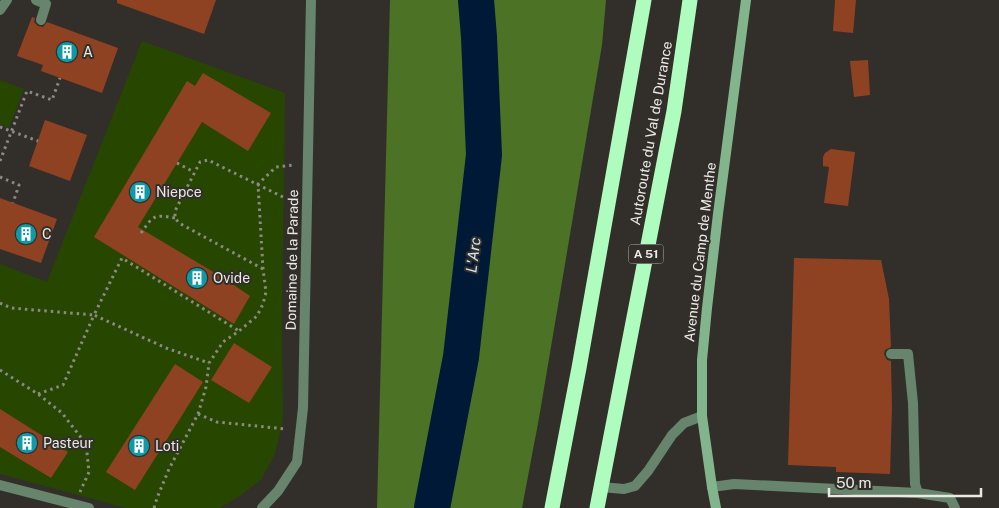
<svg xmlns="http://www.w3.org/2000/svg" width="999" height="508" viewBox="0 0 999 508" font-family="'Public Sans',sans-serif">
  <rect width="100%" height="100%" fill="#322f2a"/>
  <g fill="#274600">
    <path d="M142,41L285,93L282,323L283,420L275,454L261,480L241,495L220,508H126L0,474V264L47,282Z"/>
    <path d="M0,80L24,89L9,128L0,124Z"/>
  </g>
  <path fill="#4b7225" d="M390,0H606L602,45L539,418L522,508H377Z"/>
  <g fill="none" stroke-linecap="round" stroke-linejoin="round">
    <path stroke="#001937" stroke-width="36" d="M432,508L461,357L484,155L479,37L476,0"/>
  </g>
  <g fill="#8f4222">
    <path d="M117,0H216L204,34L117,3Z"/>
    <path d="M835,0H856L853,33L833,31Z"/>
    <path d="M32,17L35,18L34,22L38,26L43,27L47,22L118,48L102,93L41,71L43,65L17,56Z"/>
    <path d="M868,60L870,95L854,97L850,61Z"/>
    <path d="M203,73L271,113L248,151L202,122L138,227L225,279L250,296L234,324L94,237L187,81L195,86Z"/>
    <path d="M45,120L87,135L70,181L29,166Z"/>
    <path d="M831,149L855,152L848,206L824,203L829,167L823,166V157L825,153Z"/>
    <path d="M0,198L57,219L41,263L0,249Z"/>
    <path d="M794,258L881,260L889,299L891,347L885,350L884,354L887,360L891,361L892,408L890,474L836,472V467L788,465Z"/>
    <path d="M234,343L272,367L249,403L211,380Z"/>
    <path d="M175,364L203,382L135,490L106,472Z"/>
    <path d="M0,409L68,452L51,478L0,447Z"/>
  </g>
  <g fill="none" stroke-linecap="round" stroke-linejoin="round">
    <g stroke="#8c8985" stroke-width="3" stroke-dasharray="2.5 4" stroke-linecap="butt">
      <path d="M0,127L38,141"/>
      <path d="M0,161L27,91L52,100L60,78"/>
      <path d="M177,163L194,172"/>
      <path d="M0,177L19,185L13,203"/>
      <path d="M141,233C153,216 153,214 175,218"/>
      <path d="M263,269L179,223L175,218V211L200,162L203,161L208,160L293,202"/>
      <path d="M0,303L11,308L94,315L122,258L239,331"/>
      <path d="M0,370L38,394L62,413L86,444L89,472L80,492"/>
      <path d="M38,394L63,385L94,315L166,348L209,363"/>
      <path d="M198,414L217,422L286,429"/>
      <path d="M154,508L157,498L169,469L198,414L206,387L209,363L223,342L239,331L257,316L263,304L266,292L263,269L258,184L276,167L294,165"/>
    </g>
    <g stroke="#66856c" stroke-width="10">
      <path d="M36,0L46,4L41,20"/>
      <path d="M0,10L7,0"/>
      <path d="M891,354H908L913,403L915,484L918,493"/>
      <path d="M601,487L624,489L635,486L648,471L672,435L684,423L702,416"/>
      <path d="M712,487L734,484L918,493L950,498L955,508"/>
    </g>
    <g stroke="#66856c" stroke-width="10">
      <path d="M0,485L89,508"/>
      <path d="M262,508L278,491L297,462L303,408L311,0"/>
    </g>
    <path stroke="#83b58d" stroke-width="10" d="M716,508L712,487L702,416V360L707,308L718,214L746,0"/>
    <g stroke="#aefcbe" stroke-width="15">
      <path d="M552,508L579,368L644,0"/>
      <path d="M597,508L674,111L690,0"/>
    </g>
  </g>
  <defs>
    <g id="building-disc" transform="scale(1.125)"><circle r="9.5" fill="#0f9aa8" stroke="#322f2a"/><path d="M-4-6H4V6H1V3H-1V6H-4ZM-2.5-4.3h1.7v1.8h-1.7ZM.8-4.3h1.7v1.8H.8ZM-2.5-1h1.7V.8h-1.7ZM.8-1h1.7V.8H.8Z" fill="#fff"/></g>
  </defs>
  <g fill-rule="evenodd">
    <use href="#building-disc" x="67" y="52"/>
    <use href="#building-disc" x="140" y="192"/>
    <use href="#building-disc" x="26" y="234"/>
    <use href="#building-disc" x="197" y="278"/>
    <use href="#building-disc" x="27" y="443"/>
    <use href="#building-disc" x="139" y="446"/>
  </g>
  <g text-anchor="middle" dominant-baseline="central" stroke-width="4" stroke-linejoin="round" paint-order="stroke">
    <rect fill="#322f2a" stroke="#b4b1ad" stroke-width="1" x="628.5" y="244.5" width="35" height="19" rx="4"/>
    <g font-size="12" font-weight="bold" fill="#ebe9e5">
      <text x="646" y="254">A 51</text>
    </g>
    <g font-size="14" fill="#ebe9e5" stroke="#322f2a" text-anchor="start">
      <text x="83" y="52">A</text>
      <text x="156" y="192">Niepce</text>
      <text x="42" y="234">C</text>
      <text x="213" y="278">Ovide</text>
      <text x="43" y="443">Pasteur</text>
      <text x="155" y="446">Loti</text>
    </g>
    <g font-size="14" fill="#ebe9e5" stroke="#322f2a">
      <text transform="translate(651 133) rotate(-80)">Autoroute du Val de Durance</text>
      <text transform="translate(700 252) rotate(-83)">Avenue du Camp de Menthe</text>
      <text transform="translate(292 260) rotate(-89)">Domaine de la Parade</text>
    </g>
    <g font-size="15" font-style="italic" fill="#d1e1f2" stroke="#322f2a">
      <text transform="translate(473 255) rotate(-83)">L'Arc</text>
    </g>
  </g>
  <path d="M829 488v8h152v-8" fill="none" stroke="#ebe9e5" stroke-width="2.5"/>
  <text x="836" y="488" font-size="15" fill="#ebe9e5" stroke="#322f2a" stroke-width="4" paint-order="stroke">50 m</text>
</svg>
